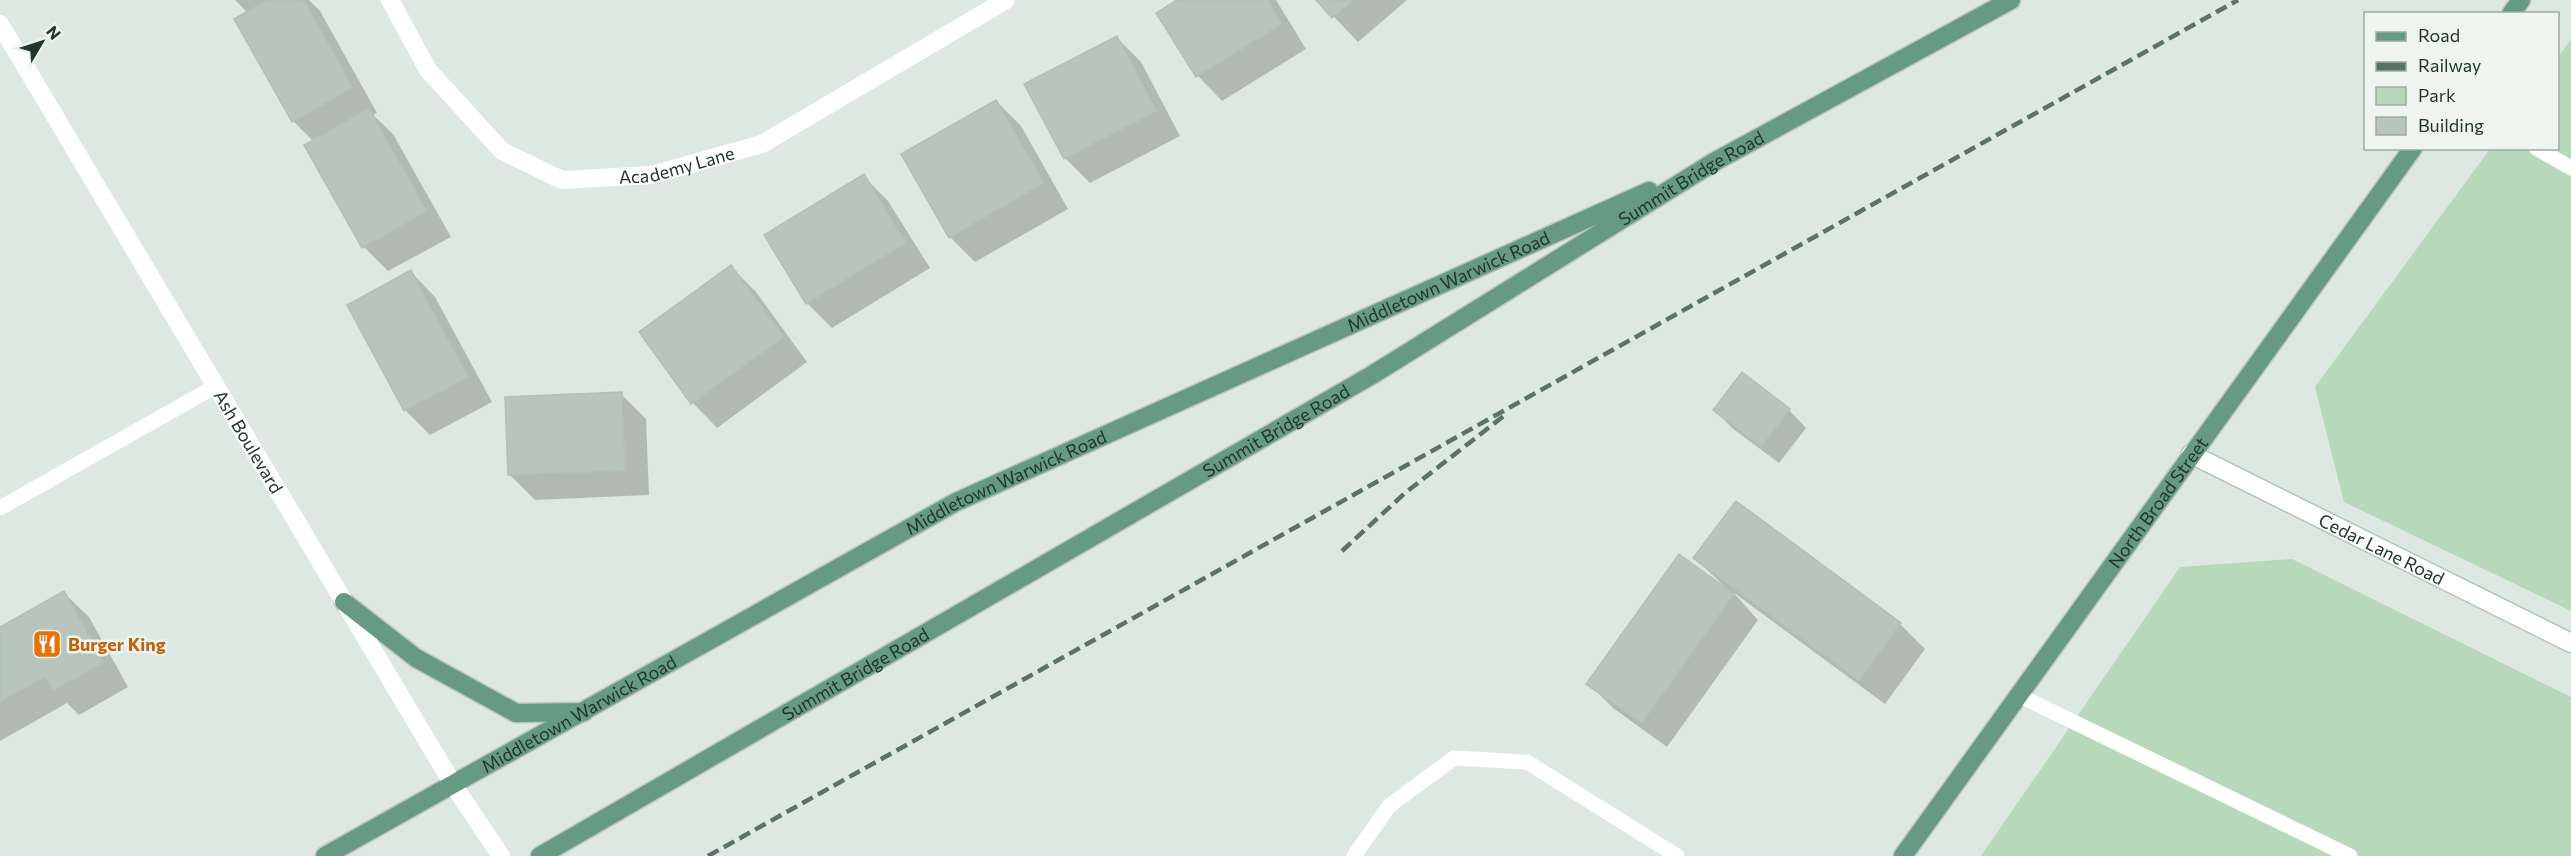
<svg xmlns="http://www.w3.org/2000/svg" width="2571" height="856" viewBox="0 0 2571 856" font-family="Commissioner,sans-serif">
  <rect width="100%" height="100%" fill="#dee8e2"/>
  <g fill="#b8d8bb">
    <path d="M2571,39V611L2344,502L2315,387L2490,149L2558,148V57Z"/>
    <path d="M2292,559L2571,697V856H1981L2180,567Z"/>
  </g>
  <g fill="#0003">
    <path d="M235,0H309L320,11L377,113L373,115L393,134L451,237L388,271L364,247L313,141L293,121L248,13Z"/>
    <path d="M1180,0H1276L1306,49L1222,101L1198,76Z"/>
    <path d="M1318,0H1407L1358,42Z"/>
    <path d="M1117,38L1141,62L1180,136L1090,183L1065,158L1026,85Z"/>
    <path d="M996,101L1021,126L1068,209L975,262L950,237Z"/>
    <path d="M863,176L888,201L930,268L832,328L807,303Z"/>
    <path d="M731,267L756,292L807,362L717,428L693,403Z"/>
    <path d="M411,272L435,297L492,402L430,435L406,411L349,305Z"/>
    <path d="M621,394L646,419L649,495L535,500L510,475Z"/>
    <path d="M1715,410H1789L1806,428L1779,463L1732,428Z"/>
    <path d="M1736,503L1900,624L1925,649L1885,704L1733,592L1758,620L1667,747L1613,708L1588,683L1723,585L1695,558Z"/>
    <path d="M64,593L89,617L128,687L79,715L67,703L0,741V629Z"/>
  </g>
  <g fill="#b7c5bd" stroke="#b1c1b7" stroke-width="1.5">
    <path d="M267,0H304L353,88L292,122L234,19Z"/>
    <path d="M1177,0H1268L1282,24L1196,77L1156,13Z"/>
    <path d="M1316,0H1354L1332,18Z"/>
    <path d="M1117,36L1157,111L1064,159L1024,84Z"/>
    <path d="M996,100L1044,183L949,238L901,154Z"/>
    <path d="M369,108L427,211L362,248L304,145Z"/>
    <path d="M864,174L906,243L806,304L764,235Z"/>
    <path d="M731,265L784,337L691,404L639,332Z"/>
    <path d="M411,270L468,377L404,411L347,305Z"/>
    <path d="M1742,372L1790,409L1761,447L1713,410Z"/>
    <path d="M622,392L625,471L508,475L505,397Z"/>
    <path d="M1736,501L1901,623L1859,681L1693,558Z"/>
    <path d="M1679,554L1734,594L1642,723L1586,684Z"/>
    <path d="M64,591L104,662L53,691L45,677L0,702V627Z"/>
  </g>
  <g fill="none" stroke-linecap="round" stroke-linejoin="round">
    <g stroke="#b2c7bb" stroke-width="21">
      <g id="secondary">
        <path id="s3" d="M2191,454L2571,643"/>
      </g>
    </g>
    <g stroke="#bcc3c0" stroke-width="21">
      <g id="primary">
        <path d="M2511,14L2521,0"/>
        <path d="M344,602L416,658L516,713L584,712"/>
        <path id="s4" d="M325,856L956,502L1649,191"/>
        <path id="s5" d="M540,856L1372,375L1714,162L2011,0"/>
        <path id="s6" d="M1903,856L2413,148"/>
      </g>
    </g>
    <g stroke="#fff" stroke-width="15">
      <path d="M2536,148L2571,168"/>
      <path d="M0,508L216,386"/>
      <path d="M2018,695L2350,856"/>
      <path d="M1354,856L1389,806L1454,758L1527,762L1677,856"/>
    </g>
    <g stroke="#fff" stroke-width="18">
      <path id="s1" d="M390,0L428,70L502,151L562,180L652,175L762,144L1006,0"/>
      <path id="s2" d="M0,24L454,786L501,856"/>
    </g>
    <use href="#secondary" stroke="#fff" stroke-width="18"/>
    <use href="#primary" stroke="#669a83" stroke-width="18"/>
    <g stroke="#5b7267" stroke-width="4.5" stroke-dasharray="12 6" stroke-linecap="butt">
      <path d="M1342,551L1405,493L1505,415"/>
      <path d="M708,856L2238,0"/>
    </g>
  </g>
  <defs>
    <g id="restaurant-square" transform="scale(1.5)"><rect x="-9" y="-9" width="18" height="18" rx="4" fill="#e8710a" stroke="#eef5f0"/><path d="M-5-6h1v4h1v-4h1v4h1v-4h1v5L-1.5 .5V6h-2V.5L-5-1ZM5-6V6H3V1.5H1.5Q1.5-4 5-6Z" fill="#fff"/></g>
  </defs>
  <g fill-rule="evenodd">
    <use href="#restaurant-square" x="47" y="644"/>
  </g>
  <g text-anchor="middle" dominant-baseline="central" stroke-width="5" stroke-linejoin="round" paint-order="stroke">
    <g font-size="18" fill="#21362c" stroke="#eef5f0">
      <text stroke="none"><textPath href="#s1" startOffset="372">Academy Lane</textPath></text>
      <text stroke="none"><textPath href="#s5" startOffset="1336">Summit Bridge Road</textPath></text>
      <text stroke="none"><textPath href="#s4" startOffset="1263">Middletown Warwick Road</textPath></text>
      <text stroke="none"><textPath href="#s5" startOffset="850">Summit Bridge Road</textPath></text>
      <text stroke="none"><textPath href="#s2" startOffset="486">Ash Boulevard</textPath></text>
      <text stroke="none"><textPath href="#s4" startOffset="777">Middletown Warwick Road</textPath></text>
      <text stroke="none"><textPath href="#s6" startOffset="436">North Broad Street</textPath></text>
      <text stroke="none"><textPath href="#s3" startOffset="213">Cedar Lane Road</textPath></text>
      <text stroke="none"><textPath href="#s5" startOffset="364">Summit Bridge Road</textPath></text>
      <text stroke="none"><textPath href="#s4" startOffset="291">Middletown Warwick Road</textPath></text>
    </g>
    <g font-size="18" font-weight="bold" fill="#c56008" stroke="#eef5f0" text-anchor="start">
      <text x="68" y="644">Burger King</text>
    </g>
  </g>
  <rect x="2364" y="12" width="195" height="138" fill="#eef5f0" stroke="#9ca9a2" stroke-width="1.5"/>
  <rect x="2376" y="32" width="30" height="9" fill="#669a83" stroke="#9ca9a2" stroke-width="1.5"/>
  <text x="2418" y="42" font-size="18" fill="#21362c">Road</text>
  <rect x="2376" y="62" width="30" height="9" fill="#5b7267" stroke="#9ca9a2" stroke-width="1.5"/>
  <text x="2418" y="72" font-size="18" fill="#21362c">Railway</text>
  <rect x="2376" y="87" width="30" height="18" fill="#b8d8bb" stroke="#9ca9a2" stroke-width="1.5"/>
  <text x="2418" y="102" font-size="18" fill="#21362c">Park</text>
  <rect x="2376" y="117" width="30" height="18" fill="#b7c5bd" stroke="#9ca9a2" stroke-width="1.5"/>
  <text x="2418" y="132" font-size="18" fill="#21362c">Building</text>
  <g transform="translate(42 42) rotate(51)" stroke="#eef5f0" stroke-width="4.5" paint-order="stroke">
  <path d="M0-4.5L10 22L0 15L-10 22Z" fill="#21362c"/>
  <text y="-9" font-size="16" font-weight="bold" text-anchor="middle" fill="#21362c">N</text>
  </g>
</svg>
